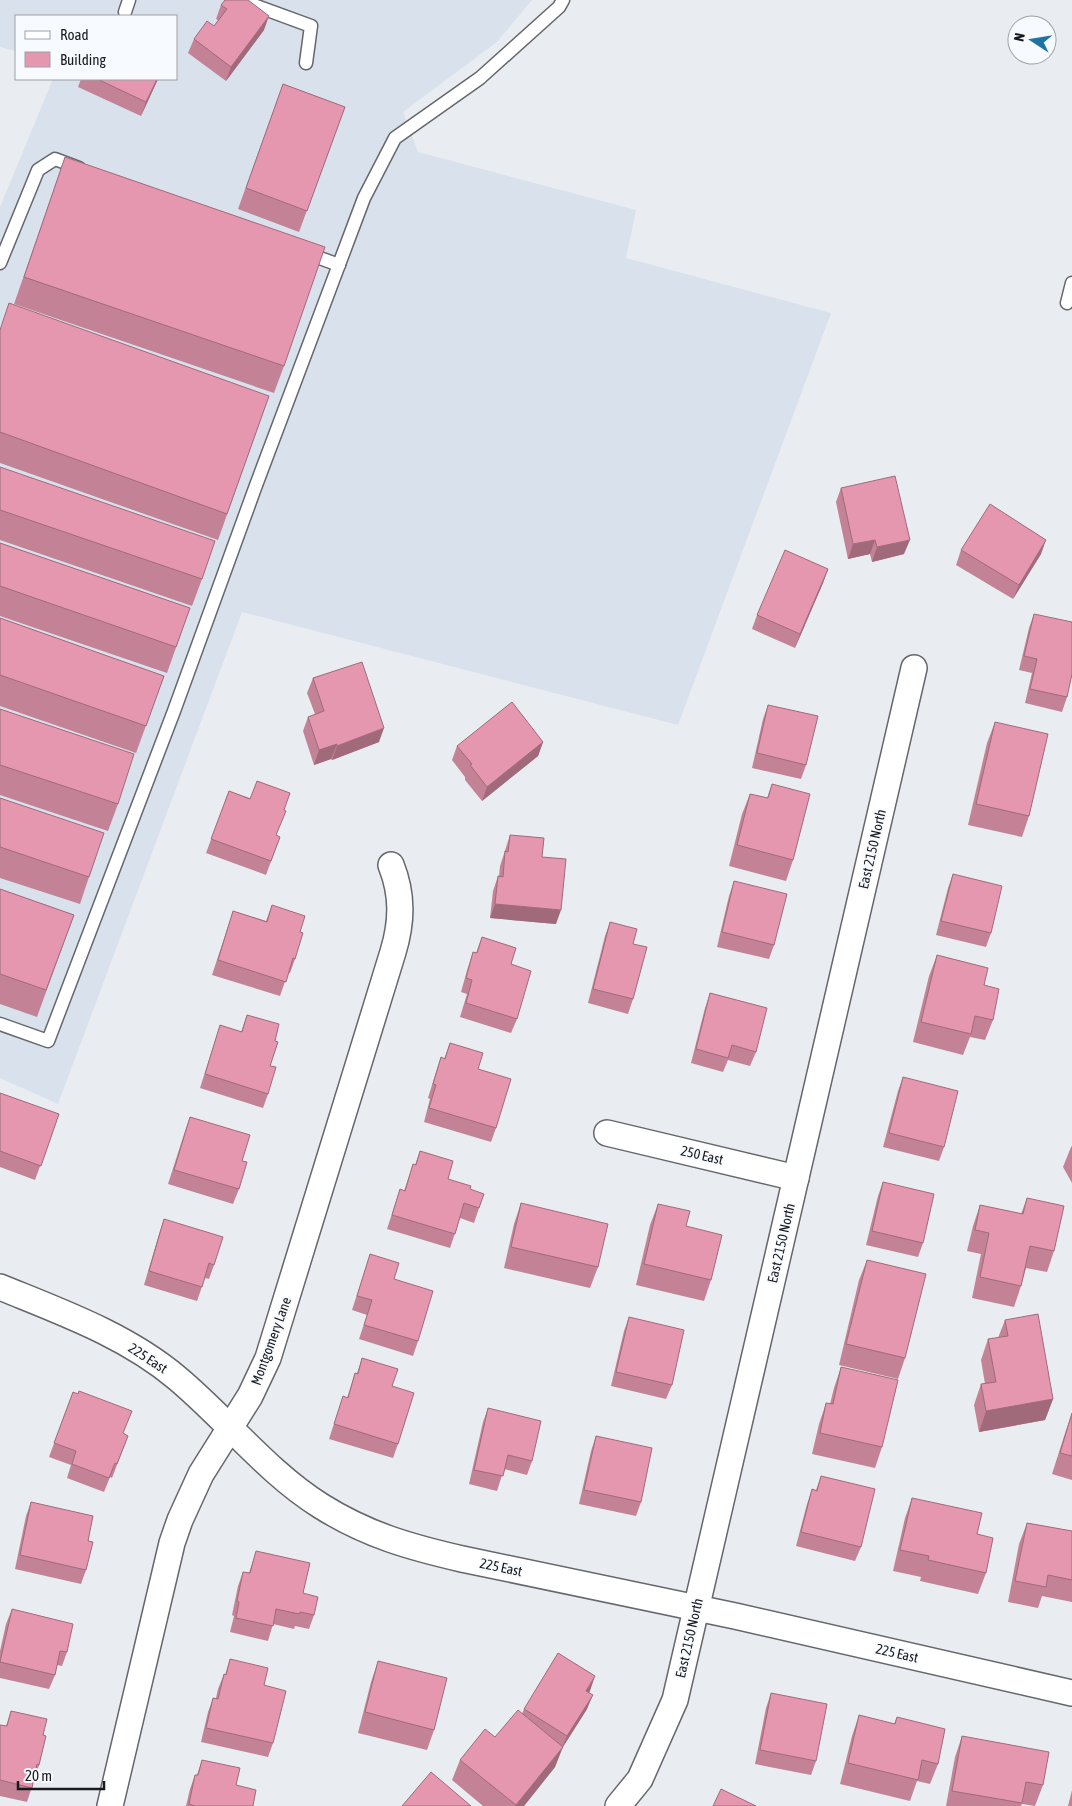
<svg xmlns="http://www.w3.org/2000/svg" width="1072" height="1806" viewBox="0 0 1072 1806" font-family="'Asap Condensed',sans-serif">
  <rect width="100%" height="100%" fill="#e9edf1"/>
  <path fill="#d9e1ec" d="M0,0H532L497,42L403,112L418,152L636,210L626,258L831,313L678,725L242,612L58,1104L0,1078V207L53,79H176V16H16V51L0,47Z"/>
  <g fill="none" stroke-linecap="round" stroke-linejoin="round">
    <g stroke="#64676b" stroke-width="15">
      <g id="service">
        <path d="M240,0L311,26L306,63"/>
        <path d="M125,12L129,0"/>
        <path d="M306,253L339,265"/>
        <path d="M0,263L38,170L55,159L79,168"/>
        <path d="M1067,303L1072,283"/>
        <path d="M0,1024L48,1041L174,711L255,488L364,198L395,138L480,78L559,7L563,0"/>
      </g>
    </g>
    <g stroke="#64676b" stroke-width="28">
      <g id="minor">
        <path d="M607,1133L796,1178"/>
        <path d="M0,1287C61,1312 126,1335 177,1378C226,1419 268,1473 321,1506C367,1535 410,1547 462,1559L735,1616L1072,1693"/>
        <path d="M110,1806L172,1543L180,1520L201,1474L250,1396L268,1358L393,952C402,922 403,895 391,865"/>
        <path d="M618,1806L640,1779L675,1700L914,668"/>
      </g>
    </g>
    <use href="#service" stroke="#fff" stroke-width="12"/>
    <use href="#minor" stroke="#fff" stroke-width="25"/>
  </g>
  <g fill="#c48296">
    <path d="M221,5L264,30L226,81L188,53L194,39L214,26L218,20L216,19Z"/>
    <path d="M81,79H158L141,116L78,87Z"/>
    <path d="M283,84L345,107L299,232L238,209Z"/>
    <path d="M65,157L284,366L274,393L14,304Z"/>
    <path d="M0,329L269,396L218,540L0,463Z"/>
    <path d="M0,467L202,579L192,606L0,540Z"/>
    <path d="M841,488L904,554L872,562L870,554L848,559L836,502Z"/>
    <path d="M0,543L190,608L167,673L0,616Z"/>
    <path d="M961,550L1041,554L1013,599L956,565Z"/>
    <path d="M828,569L823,583L795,648L752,629L757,615Z"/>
    <path d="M1034,614L1067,697L1062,712L1025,703L1032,673L1019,670L1029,628Z"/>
    <path d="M0,618L164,676L136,753L0,706Z"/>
    <path d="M313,678L379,742L332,760L331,759L314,765L303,731L308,717L315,714L307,693Z"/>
    <path d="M768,705L806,765L801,779L752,768L763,719Z"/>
    <path d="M0,709L118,804L108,831L0,795Z"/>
    <path d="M995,722L1029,816L1022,837L968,825L987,743Z"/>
    <path d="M543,742L538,756L482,801L465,780V777L452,760L457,746Z"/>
    <path d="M772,784L793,860L786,881L729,866L742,814L750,794L767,798Z"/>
    <path d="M229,791L284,810L276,835L280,837L266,875L206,853Z"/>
    <path d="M0,798L89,877L80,904L0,878Z"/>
    <path d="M510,835L542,857L556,924L490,918L493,891L498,876H499L500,866Z"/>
    <path d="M953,874L991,933L986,947L936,935L948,888Z"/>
    <path d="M734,881L774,945L769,959L717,947L729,896Z"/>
    <path d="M0,889L74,915L37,1017L0,1004Z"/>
    <path d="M272,905L300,932L295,959L290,973H288L280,996L212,975L233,911L266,921Z"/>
    <path d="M610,922L633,999L628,1014L588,1003L605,936Z"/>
    <path d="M482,937L511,964L517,1019L511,1033L460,1017L467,994L461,992L468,967L473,952L476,953Z"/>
    <path d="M937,955L984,985L993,1020L985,1040L970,1037L963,1055L913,1042L929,976Z"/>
    <path d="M710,993L756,1052L750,1066L728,1060L723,1072L691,1063L705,1008Z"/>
    <path d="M247,1015L275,1041L270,1066L268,1094L263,1108L200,1088L220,1025L241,1032Z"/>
    <path d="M450,1043L478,1069L496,1128L491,1142L424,1122L430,1099L428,1098L436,1072L441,1057L444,1059Z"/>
    <path d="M903,1077L944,1147L939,1161L883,1147L898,1091Z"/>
    <path d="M0,1093L59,1114L35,1180L0,1167Z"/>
    <path d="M190,1117L242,1161L239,1189L233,1204L168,1184L185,1131Z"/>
    <path d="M1072,1146V1183L1063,1167L1071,1147Z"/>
    <path d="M420,1151L448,1179L470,1189L479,1208L474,1223L460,1218L450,1248L387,1229L400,1189L404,1191L413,1164L415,1165Z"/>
    <path d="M883,1182L923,1243L918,1257L866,1245L878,1196Z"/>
    <path d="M1027,1198L1054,1251L1047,1272L1026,1268L1021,1286L1014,1307L972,1298L981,1254L967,1251L973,1226L980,1205L1021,1214Z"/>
    <path d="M521,1203L598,1267L590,1288L504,1268L514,1224Z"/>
    <path d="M658,1204L686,1226L711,1280L704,1301L636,1285L650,1225Z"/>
    <path d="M164,1219L214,1265L209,1279L205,1278L197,1301L144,1285L159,1234Z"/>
    <path d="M370,1254L394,1279L418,1341L413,1356L359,1339L367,1315L352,1310Z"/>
    <path d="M867,1260L905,1358L898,1379L839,1365L859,1280Z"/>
    <path d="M629,1317L672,1385L666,1399L611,1386L624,1331Z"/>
    <path d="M1005,1320L1053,1399L1045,1420L979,1432L974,1405L981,1384H985L981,1360L988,1339L998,1338Z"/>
    <path d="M362,1358L392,1386L398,1444L393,1458L329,1439L343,1396L347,1398L355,1373H357Z"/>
    <path d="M841,1367L882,1447L875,1468L812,1454L819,1424L826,1403L830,1404L834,1388Z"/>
    <path d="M73,1392L123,1434L128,1436L112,1478L110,1477L104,1492L67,1478L71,1465L49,1457Z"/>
    <path d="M488,1408L532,1461L527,1475L504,1469L497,1491L469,1484L483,1422Z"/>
    <path d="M1072,1413V1480L1052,1474L1066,1430Z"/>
    <path d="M596,1436L641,1502L636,1516L579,1504L591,1451Z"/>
    <path d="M821,1476L861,1547L855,1561L796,1546L807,1504L812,1489L816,1490Z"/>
    <path d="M912,1498L977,1534L986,1573L978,1594L920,1581L921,1577L893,1571L905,1518Z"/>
    <path d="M31,1502L88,1541L86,1570L81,1584L15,1569L26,1516Z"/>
    <path d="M1027,1523L1072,1531V1602L1042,1596L1038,1608L1008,1602L1019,1544Z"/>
    <path d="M256,1551L303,1593L314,1615L309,1629L295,1626L294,1629L273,1624L268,1641L230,1632L234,1616L232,1615L238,1586L243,1572L249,1573Z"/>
    <path d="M12,1609L67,1652L62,1666L57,1665L55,1675L49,1689L0,1678V1651L6,1624Z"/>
    <path d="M230,1659L264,1685L273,1743L268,1757L201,1742L208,1712L213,1698H216L218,1689L224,1674L225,1675Z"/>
    <path d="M378,1661L434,1730L427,1750L358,1733L371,1682Z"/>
    <path d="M590,1691L589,1693L587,1709L561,1750L555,1767L524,1806H483L452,1780L460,1760L495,1737L522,1714L524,1709Z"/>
    <path d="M771,1693L816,1761L811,1775L755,1764L766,1708Z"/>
    <path d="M11,1711L43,1735L39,1765L27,1802L0,1796V1725L6,1726Z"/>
    <path d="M859,1715L894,1724L897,1717L938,1764L930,1784L917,1781L910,1801L840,1784L852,1736Z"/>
    <path d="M962,1736L1043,1785L1035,1806L1022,1804L1021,1806H946L955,1757Z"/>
    <path d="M202,1760L236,1785L253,1806H186L190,1789L195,1775H197Z"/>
    <path d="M1072,1790V1806H1068Z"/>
  </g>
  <g fill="#a06a7a">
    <path d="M269,16L264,30L226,81L231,67Z"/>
    <path d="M157,79H158L141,116L146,102Z"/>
    <path d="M875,540L870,554L848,559L853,544Z"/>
    <path d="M910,540L904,554L872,562L877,547Z"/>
    <path d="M1046,540L1041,554L1013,599L1019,585Z"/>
    <path d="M828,569L823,583L795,648L800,634Z"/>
    <path d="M384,728L379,742L332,760L337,746Z"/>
    <path d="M543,742L538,756L482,801L487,787Z"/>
    <path d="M337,744L331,759L314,765L319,750Z"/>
    <path d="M495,904L561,910L556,924L490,918Z"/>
    <path d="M1053,1399L1045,1420L979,1432L986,1411Z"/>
    <path d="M595,1676L590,1691L581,1705L586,1691Z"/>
    <path d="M593,1695L587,1709L561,1750L567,1736Z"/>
    <path d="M563,1747L555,1767L524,1806H515Z"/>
  </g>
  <g fill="#e497af" stroke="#a06a7a">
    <path d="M225,0H248L269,16L231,67L194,39L207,21L214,26L227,9L221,5Z"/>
    <path d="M97,79H157L146,102Z"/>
    <path d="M283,84L345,107L307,211L246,188Z"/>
    <path d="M65,157L325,247L284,366L24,277Z"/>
    <path d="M9,303L269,396L227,514L0,432V330Z"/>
    <path d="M0,467L215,541L202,579L0,510Z"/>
    <path d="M895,476L910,540L877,547L875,540L853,544L841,488Z"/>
    <path d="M990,504L1046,540L1019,585L961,550Z"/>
    <path d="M0,543L190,608L176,647L0,586Z"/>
    <path d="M785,550L828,569L800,634L757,615Z"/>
    <path d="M1034,614L1072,622V674L1067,697L1030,689L1037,659L1024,656Z"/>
    <path d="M0,618L164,676L146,726L0,675Z"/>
    <path d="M362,662L384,728L337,746V744L319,750L308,717L324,711L313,678Z"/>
    <path d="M512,702L543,742L487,787L470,765L472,764L457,746Z"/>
    <path d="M768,705L818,716L806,765L757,753Z"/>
    <path d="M0,709L134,754L118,804L0,765Z"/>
    <path d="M995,722L1048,734L1029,816L976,804Z"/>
    <path d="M257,781L290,793L284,810L286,811L276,835L280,837L271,861L211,839L229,791L250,799Z"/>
    <path d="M772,784L810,794L793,860L737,845L750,794L768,798Z"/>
    <path d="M0,798L104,833L89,877L0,847Z"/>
    <path d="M510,835L544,838L542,857L566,859L561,910L495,904L498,876L503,877L505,851L508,852Z"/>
    <path d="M953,874L1002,886L991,933L941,921Z"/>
    <path d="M734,881L787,894L774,945L722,932Z"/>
    <path d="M0,889L74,915L46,990L0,974Z"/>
    <path d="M272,905L305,916L300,932L303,933L295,959L293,958L286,982L218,960L233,911L267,922Z"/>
    <path d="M610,922L637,929L633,944L647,947L633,999L593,989Z"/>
    <path d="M482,937L516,948L511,964L531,971L517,1019L466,1003L472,980L466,978L473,952L477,953Z"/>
    <path d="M937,955L988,968L984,985L999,989L993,1020L975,1016L971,1034L921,1022Z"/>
    <path d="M710,993L767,1008L756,1052L732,1045L728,1058L696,1049Z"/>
    <path d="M247,1015L279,1024L275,1041L278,1042L270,1066L276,1067L268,1094L205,1074L220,1025L242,1032Z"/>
    <path d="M450,1043L483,1053L478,1069L511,1079L496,1128L429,1108L436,1085L433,1084L441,1057L445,1059Z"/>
    <path d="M903,1077L958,1091L944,1147L889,1133Z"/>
    <path d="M0,1093L59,1114L41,1166L0,1151Z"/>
    <path d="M190,1117L250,1135L242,1161L247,1162L239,1189L174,1170Z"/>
    <path d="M420,1151L453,1161L448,1179L471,1186L470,1189L484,1194L479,1208L464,1203L455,1234L392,1215L400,1189L405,1191L413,1164L416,1165Z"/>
    <path d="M883,1182L934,1194L923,1243L872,1231Z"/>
    <path d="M1027,1198L1064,1206L1054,1251L1030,1246L1021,1286L980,1277L989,1233L975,1230L980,1205L1023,1214Z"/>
    <path d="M521,1203L608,1224L598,1267L511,1247Z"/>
    <path d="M658,1204L690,1211L686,1226L722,1235L711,1280L644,1264Z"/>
    <path d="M164,1219L223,1237L214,1265L209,1263L202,1287L149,1271Z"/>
    <path d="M370,1254L399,1263L394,1279L433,1291L418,1341L364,1325L372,1300L357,1296Z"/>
    <path d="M867,1260L926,1274L905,1358L846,1344Z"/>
    <path d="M1038,1314L1053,1399L986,1411L981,1384L996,1382L988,1339L1008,1336L1005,1320Z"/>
    <path d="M629,1317L684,1330L672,1385L616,1372Z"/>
    <path d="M362,1358L398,1369L392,1386L414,1393L398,1444L334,1424L343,1396L348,1398L355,1373L358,1374Z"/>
    <path d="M841,1367L898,1380L882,1447L820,1433L826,1403L833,1404Z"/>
    <path d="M79,1391L132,1411L123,1433L128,1436L117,1464L115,1463L109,1478L72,1464L76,1451L54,1443L73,1392L78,1394Z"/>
    <path d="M488,1408L541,1421L532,1461L508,1455L503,1476L474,1470Z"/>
    <path d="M1072,1413V1456L1060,1453Z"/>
    <path d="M596,1436L652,1448L641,1502L584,1490Z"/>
    <path d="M821,1476L875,1489L861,1547L801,1532L812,1489L817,1491Z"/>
    <path d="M912,1498L982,1513L977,1534L993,1538L986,1573L928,1560L929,1556L900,1550Z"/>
    <path d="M31,1502L93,1516L88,1541L93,1542L86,1570L20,1555Z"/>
    <path d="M1027,1523L1072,1531V1580L1048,1575L1046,1587L1015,1581Z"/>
    <path d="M256,1551L310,1563L303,1593L318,1597L314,1615L300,1612L299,1614L276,1609L273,1626L236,1618L239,1602L237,1601L243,1572L250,1573Z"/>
    <path d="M12,1609L73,1624L67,1652L60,1651L55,1675L0,1662Z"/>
    <path d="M558,1653L595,1676L586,1691L593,1695L567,1736L524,1709Z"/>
    <path d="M230,1659L268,1668L264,1685L286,1691L273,1743L206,1728L213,1698L218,1699L224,1674L226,1675Z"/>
    <path d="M378,1661L447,1678L434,1730L365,1712Z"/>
    <path d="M771,1693L827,1704L816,1761L760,1750Z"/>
    <path d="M518,1710L563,1747L516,1805L460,1760L485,1729L495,1737Z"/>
    <path d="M11,1711L47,1719L43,1735L46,1736L39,1765L37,1764L32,1788L0,1780V1725L7,1726Z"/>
    <path d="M859,1715L895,1724L897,1717L945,1729L938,1764L922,1760L918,1780L848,1763Z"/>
    <path d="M962,1736L1049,1752L1043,1785L1026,1782L1022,1803L952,1791Z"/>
    <path d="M202,1760L240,1768L236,1785L256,1790L253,1806H195L189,1804L195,1775H198Z"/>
    <path d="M431,1772L471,1806H402Z"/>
    <path d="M721,1789L756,1806H713Z"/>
  </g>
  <g text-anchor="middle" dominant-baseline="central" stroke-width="4" stroke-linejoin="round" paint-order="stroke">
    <g font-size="14" fill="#191a1c" stroke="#f7fafe">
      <text transform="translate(872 849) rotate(-77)">East 2150 North</text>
      <text transform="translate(702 1155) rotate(13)">250 East</text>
      <text transform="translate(781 1243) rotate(-77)">East 2150 North</text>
      <text transform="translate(271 1341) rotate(-70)">Montgomery Lane</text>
      <text transform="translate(148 1358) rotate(33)">225 East</text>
      <text transform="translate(501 1567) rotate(12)">225 East</text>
      <text transform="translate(689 1638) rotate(-77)">East 2150 North</text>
      <text transform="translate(897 1653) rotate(13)">225 East</text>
    </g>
  </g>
  <rect x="15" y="15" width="162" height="65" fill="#f7fafe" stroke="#9ea0a4"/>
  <rect x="25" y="31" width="25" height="8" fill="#ffffff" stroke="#9ea0a4"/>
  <text x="60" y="40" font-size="15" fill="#191a1c">Road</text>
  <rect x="25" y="52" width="25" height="15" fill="#e497af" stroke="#9ea0a4"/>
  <text x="60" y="65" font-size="15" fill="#191a1c">Building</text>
  <g transform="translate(1032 40) rotate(282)"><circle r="24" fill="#f7fafe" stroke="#9ea0a4"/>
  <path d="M0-4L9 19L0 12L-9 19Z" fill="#1d73a3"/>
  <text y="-8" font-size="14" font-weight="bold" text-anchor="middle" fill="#191a1c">N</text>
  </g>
  <path d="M18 1781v8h86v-8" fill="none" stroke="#191a1c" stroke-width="2.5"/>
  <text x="25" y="1781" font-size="15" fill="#191a1c" stroke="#f7fafe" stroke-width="4" paint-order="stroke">20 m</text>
</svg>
